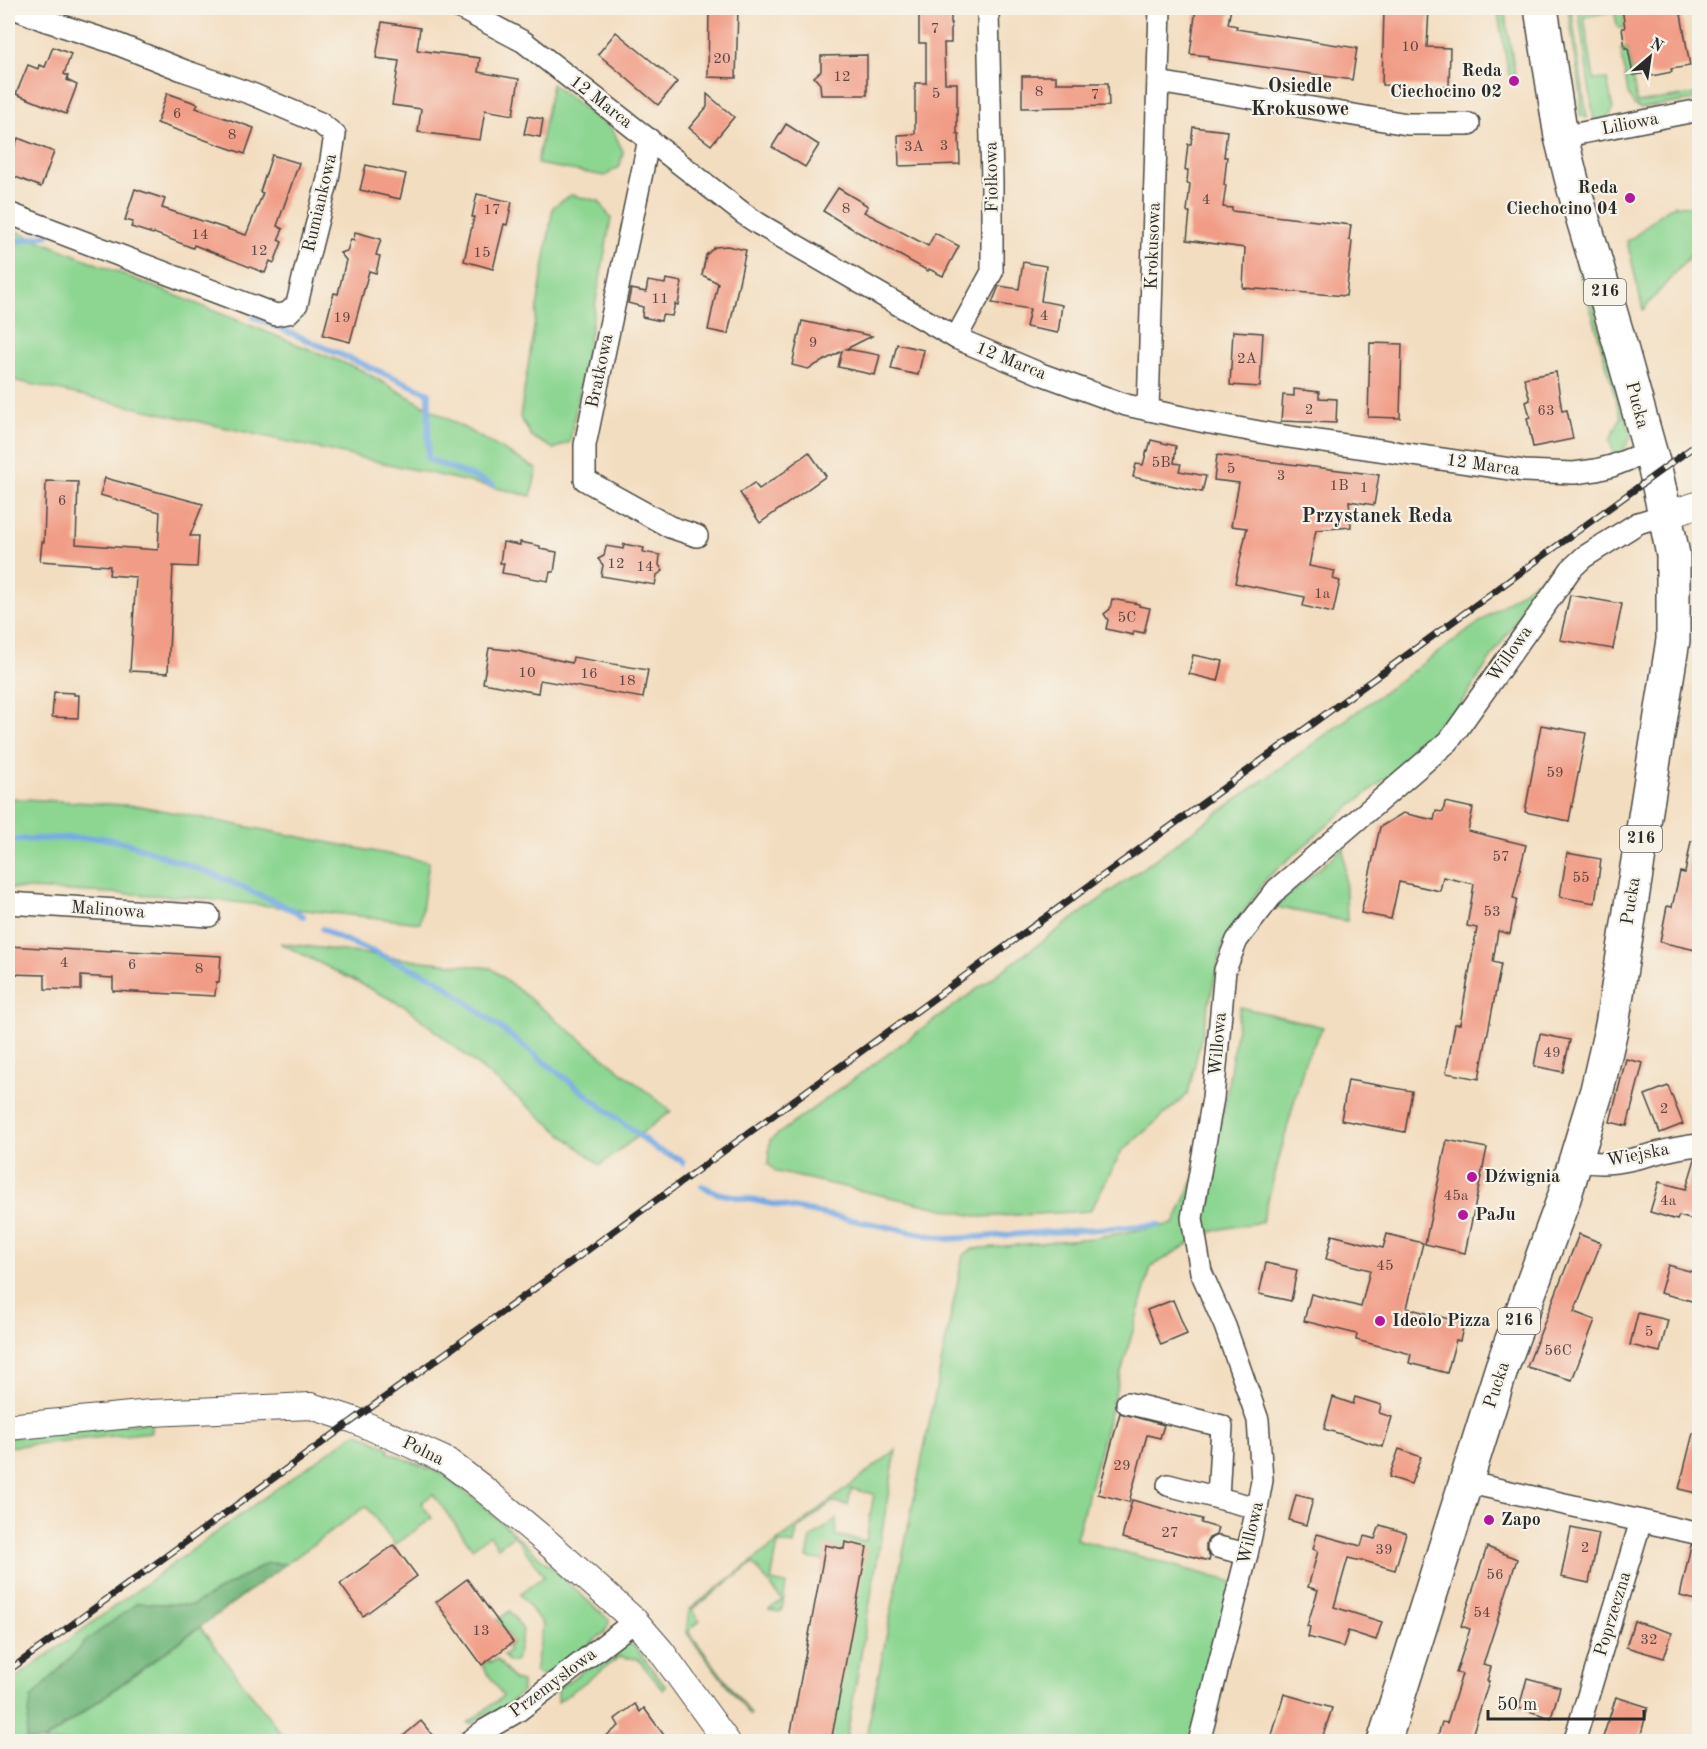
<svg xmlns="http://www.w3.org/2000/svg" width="1707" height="1749" viewBox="0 0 1707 1749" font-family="'Old Standard TT',serif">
  <rect width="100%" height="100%" fill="#f7f3e8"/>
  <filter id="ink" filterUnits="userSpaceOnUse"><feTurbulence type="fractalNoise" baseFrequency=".0167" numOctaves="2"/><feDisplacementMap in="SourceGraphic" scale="12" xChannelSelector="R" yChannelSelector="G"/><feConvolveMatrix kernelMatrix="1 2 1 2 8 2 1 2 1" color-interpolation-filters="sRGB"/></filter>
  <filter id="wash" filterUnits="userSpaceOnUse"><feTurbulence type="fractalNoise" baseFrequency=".008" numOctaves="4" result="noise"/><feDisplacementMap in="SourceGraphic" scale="24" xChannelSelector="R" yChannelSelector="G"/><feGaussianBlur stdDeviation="1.35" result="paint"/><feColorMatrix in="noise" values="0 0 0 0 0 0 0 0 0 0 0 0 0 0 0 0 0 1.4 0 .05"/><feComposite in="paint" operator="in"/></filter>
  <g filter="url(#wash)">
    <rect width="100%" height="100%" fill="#f3ddc0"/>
    <g fill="#8cd692" stroke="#5c805e" stroke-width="1.5">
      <path d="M1497,8H1504L1515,74L1509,75Z"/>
      <path d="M1568,8H1571L1587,118L1580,115L1581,95Z"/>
      <path d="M1578,8H1622L1625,28H1618L1614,11L1584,17L1594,80L1607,79L1613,110L1608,117L1594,120Z"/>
      <path d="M1628,48L1637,103L1695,94L1697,100L1640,108L1634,105L1628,94L1621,49Z"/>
      <path d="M552,84L613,130L623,152L620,166L605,176L537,164Z"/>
      <path d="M571,195L599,201L611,219L570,442L554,449L532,437L520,417L553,207Z"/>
      <path d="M1675,205L1689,206L1699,216V240L1688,258L1643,310L1627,241L1635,236L1660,214Z"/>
      <path d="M8,228L361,370L537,469L531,496L8,379Z"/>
      <path d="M1576,265L1584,270L1631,435C1627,446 1624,451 1614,457L1610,440L1621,417L1592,313Z"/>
      <path d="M1547,573L1441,734L1337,817L1266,879L1223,943L1188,1094L1122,1151L1090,1211L980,1217L777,1172L768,1164L770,1140Z"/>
      <path d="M8,798L140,806L429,862L420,923L190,897L8,888Z"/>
      <path d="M1344,847L1347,921L1275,907Z"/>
      <path d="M280,943L413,960L491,968L671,1111L600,1165L406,1007Z"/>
      <path d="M1240,1007L1323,1027L1305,1061L1262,1222L1221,1229L1203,1235L1151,1267L1116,1390L1076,1539L1233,1582L1192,1741L865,1742L963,1255L973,1249L1093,1238L1174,1224L1224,1111Z"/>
      <path d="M151,1422V1432L8,1447V1437Z"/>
      <path d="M357,1432L389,1448L388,1452L442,1474L480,1503L609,1620V1623L605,1632L547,1677L535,1673L543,1625L520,1594L544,1576L514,1535L498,1547L490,1535L472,1548L433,1494L421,1503L432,1518L395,1545L366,1506L286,1564L267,1563L193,1605L137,1603L31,1699L26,1741H8V1684L269,1494Z"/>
      <path d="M896,1450L846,1741H831L845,1543L844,1549L826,1546L823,1561L807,1558L811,1538L837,1519L835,1535L866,1541L874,1494L851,1489L848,1505L832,1502L797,1530L794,1545L778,1543L771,1581L786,1584L782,1609L780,1612L769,1610L782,1600L753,1563L692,1610L700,1621L688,1631L751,1714L750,1715L686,1632L689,1610Z"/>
      <path d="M510,1611L523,1630L517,1658L514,1662H509L503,1655L509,1650L507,1647L513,1642L497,1620Z"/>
      <path d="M200,1627L287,1741L43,1742Z"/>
      <path d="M622,1642H627L634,1646L666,1687L663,1690L638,1659L619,1657L558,1702V1689Z"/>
      <path d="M497,1659L514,1680L522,1682V1692L499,1711L485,1714L472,1724L468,1723L503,1696L482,1665L488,1661L490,1663Z"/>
    </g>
    <path fill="#71b77c" stroke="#4e7154" stroke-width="1.5" d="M267,1563L286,1564L43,1741H26L31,1699L86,1641L137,1603L193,1605Z"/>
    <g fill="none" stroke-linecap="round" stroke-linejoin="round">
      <g stroke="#78abe4" stroke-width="6">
        <path d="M8,243L48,235"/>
        <path d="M254,317L429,393L428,459L493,485"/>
        <path d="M8,840L67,838H102L127,843L215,875L295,911L303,916"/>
        <path d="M323,929L335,936L437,979L658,1150L680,1159L683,1163"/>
        <path d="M702,1186L717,1193L948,1239L1159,1225"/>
      </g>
    </g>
    <g id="blocks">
      <g fill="#f19c86">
        <path d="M709,8H738L736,78L708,77Z"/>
        <path d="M924,8H949V15H951V43H944L945,83H957V134H959L960,164L899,166L898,135L915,134V83H926V43H919V15H924Z"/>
        <path d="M1196,8H1231L1228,24L1237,26L1236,29L1357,48L1352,80L1208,59V56L1190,54Z"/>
        <path d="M1384,8H1429L1427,47L1450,48L1449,87L1382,85Z"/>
        <path d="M1622,8H1680L1690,66L1671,69L1672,72L1652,76L1651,73L1633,75L1628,48H1625L1622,28H1625Z"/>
        <path d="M382,22L420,28L417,50L480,58L478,72L519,79L513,115L485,110L480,140L418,132L421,109L392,105L399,61L376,58Z"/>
        <path d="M616,32L677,82L658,105L598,54Z"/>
        <path d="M53,47L71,54L64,74L68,76L67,80L77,85L66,114L16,94L28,65L38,69L39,65L45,67Z"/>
        <path d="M867,55V95H821L820,84L814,77L821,71V56Z"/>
        <path d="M1022,76H1056V83H1108L1109,106L1022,108Z"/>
        <path d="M167,93L198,104L196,108L254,128L245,154L157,123Z"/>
        <path d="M707,94L734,117L711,145L689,128L707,107Z"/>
        <path d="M528,116L543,119L540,137L524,134Z"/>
        <path d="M786,124L819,145L805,167L772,147Z"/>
        <path d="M1193,127L1227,131L1224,157H1227L1224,185H1226L1223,207L1232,208V211L1351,225L1349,240L1352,241L1346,296L1243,288L1245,248L1187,240L1190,212H1187L1190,184L1187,183L1188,170H1185L1188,144H1191Z"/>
        <path d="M18,138L54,152L41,187L8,174V164Z"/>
        <path d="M272,155L299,163L277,226L283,229L278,240L282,242L274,263L270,261L265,273L194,245L193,248L154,233L153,234L131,227L133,222L125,220L135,189L165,199L162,208L246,235L263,193L260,192Z"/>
        <path d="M366,165L406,174L400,199L360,190Z"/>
        <path d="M838,188L868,206L864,212L928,246L935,233L959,246L943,276L929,269L928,271L856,231L823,211Z"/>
        <path d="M477,194L512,202L507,225L504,224L493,269L464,261L474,217H472Z"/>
        <path d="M355,232L381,239L376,255L380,256L376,273L369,271L350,342L323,335L334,293L338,294L346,260L340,253L347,251L351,239L354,240Z"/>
        <path d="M727,246L746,250L728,334L708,330L718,283L702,275L706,255L715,247Z"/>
        <path d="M1023,262L1046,266L1041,301L1062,305L1058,333L1026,327L1030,309L992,303L999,286L1019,289Z"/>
        <path d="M666,279L682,282L678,305L675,304L672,316L662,315L661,321L642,317L643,307L628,303L631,289L646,292L648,281L665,284Z"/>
        <path d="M802,321L872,336L846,349L880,355L875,375L838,367L842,351L808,369L792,365Z"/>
        <path d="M1233,331L1263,333L1260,387L1230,385Z"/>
        <path d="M1370,343L1402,344L1400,418L1368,417Z"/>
        <path d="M897,344L924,350L918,375L891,369Z"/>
        <path d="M1556,372L1562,411L1567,410L1573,439L1533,447L1527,418L1530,417L1526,402L1530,400L1524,378Z"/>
        <path d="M1294,389L1319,392V398L1337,399L1336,423L1281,421L1283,395L1294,396Z"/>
        <path d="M1151,440L1176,446L1174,463L1181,464L1179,471L1206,476L1202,492L1133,477L1136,464L1143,465L1147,450L1148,451Z"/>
        <path d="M809,452L826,476L760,523L740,493L754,483L759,489L790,468L789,467Z"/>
        <path d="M1217,455L1379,475L1374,505L1349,501L1351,527L1316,530L1309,566L1335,571L1333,579L1340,581L1333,613L1303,606L1305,597L1235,583L1247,528L1231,526L1239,483L1214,480Z"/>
        <path d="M105,478L203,504L190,536H199L197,567L173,566L168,673L130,671L136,577L109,575L110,566L40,561L42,542H44L46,481L78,482L76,544L158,550L160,512L100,495Z"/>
        <path d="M503,542L520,545V542L540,546V549L557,552L554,572H550L548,581L502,573L504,563H500Z"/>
        <path d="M624,544L644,548L643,552L660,555L659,565L663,571L657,575L655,585L601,576L603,565L598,559L604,556L606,546L623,549Z"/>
        <path d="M1570,595L1622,604L1613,649L1560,640Z"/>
        <path d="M1112,599L1139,604V606L1150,608L1144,633L1134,631L1133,635L1106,629L1108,620L1104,614L1110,609Z"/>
        <path d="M489,648L517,651L572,663L573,657L648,670L643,698L540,680L538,693L483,683Z"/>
        <path d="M1193,655L1223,661L1218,681L1189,674Z"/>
        <path d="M54,692L74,693V695H79L78,718L52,717Z"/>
        <path d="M1541,725L1586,733L1569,821L1525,812Z"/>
        <path d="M1445,802L1473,808L1468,831L1526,845L1513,898L1517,899L1510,934L1498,931L1493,962L1501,964L1479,1079L1446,1073L1455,1024H1460L1477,928L1467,926L1474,884L1443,877L1440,891L1399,882L1391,919L1361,913L1380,827L1403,813L1434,820L1436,811L1443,812Z"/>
        <path d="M1691,841L1700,842V951L1660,942L1667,906L1672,907L1680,872L1685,873Z"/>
        <path d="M1567,853L1601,859L1595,903L1560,897Z"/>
        <path d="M8,946L111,952V950L221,956L219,983L216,982L215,996L113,991V978L81,976V990L45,989V975L8,974Z"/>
        <path d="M1540,1034L1570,1040L1563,1072L1534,1066Z"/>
        <path d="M1626,1059L1643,1063L1627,1126L1610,1122Z"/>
        <path d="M1348,1080L1412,1091L1405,1132L1341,1120Z"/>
        <path d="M1668,1086L1683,1124L1660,1133L1645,1095Z"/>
        <path d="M1447,1140L1487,1148L1465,1253L1425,1244Z"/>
        <path d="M1695,1159L1700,1160V1218L1694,1216L1693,1220L1679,1216L1677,1220L1650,1212L1659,1182L1686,1189Z"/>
        <path d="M1387,1234L1423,1243L1407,1308L1464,1323L1460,1341L1456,1340L1447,1373L1409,1363L1411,1354L1356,1340L1357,1334L1304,1321L1311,1294L1361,1307L1370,1270L1326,1259L1332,1235L1383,1248Z"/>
        <path d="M1579,1234L1601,1243L1574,1312L1595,1320L1572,1380L1527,1367Z"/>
        <path d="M1266,1263L1297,1270L1291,1301L1259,1294Z"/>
        <path d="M1668,1265L1700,1274V1288L1696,1302L1660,1293Z"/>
        <path d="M1173,1300L1187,1334L1161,1345L1147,1310Z"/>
        <path d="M1638,1313L1668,1320L1660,1352L1630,1345Z"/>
        <path d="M1333,1397L1353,1404L1355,1397L1381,1405L1379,1413L1392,1417L1383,1447L1324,1429Z"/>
        <path d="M1120,1413L1164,1425L1160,1438L1147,1435L1129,1502L1098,1494Z"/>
        <path d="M1693,1433L1700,1434V1494L1679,1489Z"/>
        <path d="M1399,1449L1421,1457L1411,1484L1389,1477Z"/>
        <path d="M1296,1495L1313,1499L1306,1525L1289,1520Z"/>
        <path d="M1132,1500L1202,1519L1201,1523L1218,1528L1216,1535L1209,1538L1206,1543V1551L1210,1557L1209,1561L1122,1538Z"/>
        <path d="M1380,1525L1406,1533L1395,1570L1361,1560V1561L1348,1558L1334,1607L1382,1622L1376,1640L1348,1631L1343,1647L1308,1637L1310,1627L1307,1626L1318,1590L1308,1587L1318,1551L1313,1549L1317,1534L1361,1546L1364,1536L1375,1539Z"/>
        <path d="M1571,1528L1599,1534L1589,1583L1561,1577Z"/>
        <path d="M845,1542L867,1547L831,1742H808V1740L790,1737L822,1565L825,1545L844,1549Z"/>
        <path d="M394,1545L417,1576L363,1616L340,1584Z"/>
        <path d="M1691,1545L1700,1546V1601L1680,1596Z"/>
        <path d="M1487,1547L1517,1559L1483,1665L1491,1667L1487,1681H1489L1470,1742H1436L1442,1722L1447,1723L1462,1674L1456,1673L1470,1629L1461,1626Z"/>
        <path d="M467,1579L513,1642L482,1665L436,1602Z"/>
        <path d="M1634,1621L1672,1633L1664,1658L1626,1647Z"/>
        <path d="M1527,1678L1560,1687L1551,1718L1519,1708Z"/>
        <path d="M1284,1694L1332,1708L1321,1742H1270Z"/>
        <path d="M1616,1697L1648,1707L1639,1742H1615L1603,1737Z"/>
        <path d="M635,1704L640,1712L644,1708L669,1742H598L619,1726L615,1719Z"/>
        <path d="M421,1721L438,1742H396Z"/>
      </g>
    </g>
  </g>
  <g filter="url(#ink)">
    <use href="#blocks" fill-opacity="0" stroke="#494641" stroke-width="1.5"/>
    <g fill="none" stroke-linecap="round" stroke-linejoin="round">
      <g stroke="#494641" stroke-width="24">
        <g id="minor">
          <path d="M460,8L524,42L744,214L759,224L956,338L1041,374L1126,405L1205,422L1276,435L1524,471L1574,473L1596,470L1612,466L1650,451"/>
          <path d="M1158,82L1407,124H1469"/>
          <path d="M1561,137L1700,110"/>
          <path d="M649,139L585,445V480L670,527L697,536"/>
          <path d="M8,213L276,315L288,313L297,304L306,266L328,179L335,135L320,123L252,94L185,71L112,42L44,20L14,8"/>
          <path d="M956,338L992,272V182L988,12L986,8"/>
          <path d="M1148,410L1160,8"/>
          <path d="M8,903L209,916"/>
          <path d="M1576,1160C1623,1171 1654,1148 1700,1145"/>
          <path d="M1127,1403L1222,1426L1218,1498L1168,1485"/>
          <path d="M1465,1482L1700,1534"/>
          <path d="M1218,1498L1257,1508"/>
          <path d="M1218,1547L1247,1554"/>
          <path d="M469,1742L485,1730L518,1711L635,1621"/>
          <path d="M1199,1742L1247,1554L1257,1508L1262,1480L1258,1420L1225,1326L1201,1272L1192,1218L1213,1098L1225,970L1237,940L1277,889L1449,741L1571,569L1584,557L1638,523L1665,515"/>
          <path d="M1574,1742L1641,1521"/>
        </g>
      </g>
      <g stroke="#494641" stroke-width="28">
        <g id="tertiary">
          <path d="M1665,515L1700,504"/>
          <path d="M8,1427L151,1413L311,1406L354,1420L405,1442L447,1461L480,1486L548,1543L635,1621L661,1651L727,1742"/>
        </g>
      </g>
      <g stroke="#494641" stroke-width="36">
        <path id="primary" d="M1384,1742L1502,1367L1564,1198L1597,1090L1612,1025L1673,640V555L1665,515L1656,473L1620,344L1574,189L1561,137L1541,8"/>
      </g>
      <use href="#minor" stroke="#fff" stroke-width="21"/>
      <use href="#tertiary" stroke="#fff" stroke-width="26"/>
      <use href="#primary" stroke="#fff" stroke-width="33"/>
      <g stroke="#2b2b2b" stroke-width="7">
        <path id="rail" d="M8,1671L1700,442"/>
      </g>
      <use href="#rail" stroke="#f7f3e8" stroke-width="4.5" stroke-dasharray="14" stroke-linecap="butt"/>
    </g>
  </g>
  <g fill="#b5179e" stroke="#f7f3e8" stroke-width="2">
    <circle cx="1514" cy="81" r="6"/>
    <circle cx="1630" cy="198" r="6"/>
    <circle cx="1472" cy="1177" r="6"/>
    <circle cx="1463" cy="1215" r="6"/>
    <circle cx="1380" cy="1321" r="6"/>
    <circle cx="1489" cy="1520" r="6"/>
  </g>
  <g text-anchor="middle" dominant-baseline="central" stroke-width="4.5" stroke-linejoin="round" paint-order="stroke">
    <g font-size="15" fill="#5c4742">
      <text x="935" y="29">7</text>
      <text x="1410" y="47">10</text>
      <text x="722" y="59">20</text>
      <text x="842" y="77">12</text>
      <text x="1039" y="92">8</text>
      <text x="936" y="94">5</text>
      <text x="1095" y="95">7</text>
      <text x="177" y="114">6</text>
      <text x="232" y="135">8</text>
      <text x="944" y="146">3</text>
      <text x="914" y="147">3A</text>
      <text x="1206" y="200">4</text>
      <text x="846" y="209">8</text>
      <text x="492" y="210">17</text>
      <text x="200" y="235">14</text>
      <text x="259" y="251">12</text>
      <text x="482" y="253">15</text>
      <text x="660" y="299">11</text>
      <text x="1044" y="316">4</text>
      <text x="342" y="318">19</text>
      <text x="813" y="343">9</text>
      <text x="1247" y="359">2A</text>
      <text x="1309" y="410">2</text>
      <text x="1546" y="411">63</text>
      <text x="1161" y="463">5B</text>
      <text x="1231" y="469">5</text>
      <text x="1281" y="476">3</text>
      <text x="1339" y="486">1B</text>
      <text x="1364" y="488">1</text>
      <text x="62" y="501">6</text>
      <text x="616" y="564">12</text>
      <text x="645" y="567">14</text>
      <text x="1322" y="594">1a</text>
      <text x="1127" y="618">5C</text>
      <text x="527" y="673">10</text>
      <text x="589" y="674">16</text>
      <text x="627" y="681">18</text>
      <text x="1555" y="773">59</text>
      <text x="1501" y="857">57</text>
      <text x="1581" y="878">55</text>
      <text x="1492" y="912">53</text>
      <text x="64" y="963">4</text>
      <text x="132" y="965">6</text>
      <text x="199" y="969">8</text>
      <text x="1552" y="1053">49</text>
      <text x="1664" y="1109">2</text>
      <text x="1456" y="1196">45a</text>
      <text x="1668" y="1201">4a</text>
      <text x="1385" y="1266">45</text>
      <text x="1649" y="1332">5</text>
      <text x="1558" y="1351">56C</text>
      <text x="1122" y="1466">29</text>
      <text x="1170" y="1533">27</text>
      <text x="1585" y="1548">2</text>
      <text x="1384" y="1550">39</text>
      <text x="1495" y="1575">56</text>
      <text x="1482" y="1613">54</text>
      <text x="481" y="1631">13</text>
      <text x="1649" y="1640">32</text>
    </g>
    <g fill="#f7f3e8" stroke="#686764" stroke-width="1.5">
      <rect x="1584" y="279" width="42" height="26" rx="4.5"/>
      <rect x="1620" y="826" width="42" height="26" rx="4.5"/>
      <rect x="1498" y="1308" width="42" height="26" rx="4.5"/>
    </g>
    <g font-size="16" font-weight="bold" fill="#2b2b2b">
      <text x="1605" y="292">216</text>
      <text x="1641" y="839">216</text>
      <text x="1519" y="1321">216</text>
    </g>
    <g font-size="18" font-weight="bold" fill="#2b2b2b" stroke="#f7f3e8" text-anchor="start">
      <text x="1502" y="71" text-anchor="end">Reda<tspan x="1502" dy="21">Ciechocino 02</tspan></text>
      <text x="1618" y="188" text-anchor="end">Reda<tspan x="1618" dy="21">Ciechocino 04</tspan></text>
      <text x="1484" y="1177">Dźwignia</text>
      <text x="1475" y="1215">PaJu</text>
      <text x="1392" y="1321">Ideolo Pizza</text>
      <text x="1501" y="1520">Zapo</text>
    </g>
    <g font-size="18" fill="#2b2b2b" stroke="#f7f3e8">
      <text transform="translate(601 102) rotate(38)">12 Marca</text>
      <text transform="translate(1630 124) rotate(-11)">Liliowa</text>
      <text transform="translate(992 177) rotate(-91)">Fiołkowa</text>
      <text transform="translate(320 203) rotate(-77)">Rumiankowa</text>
      <text transform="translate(1153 246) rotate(-88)">Krokusowa</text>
      <text transform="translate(1011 361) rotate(22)">12 Marca</text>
      <text transform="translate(600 371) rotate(-78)">Bratkowa</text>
      <text transform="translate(1637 405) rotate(75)">Pucka</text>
      <text transform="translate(1483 465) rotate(8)">12 Marca</text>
      <text transform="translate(1510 654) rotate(-55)">Willowa</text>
      <text transform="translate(1631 901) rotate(-81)">Pucka</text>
      <text transform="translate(108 910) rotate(4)">Malinowa</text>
      <text transform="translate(1218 1044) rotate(-85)">Willowa</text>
      <text transform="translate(1638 1155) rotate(-11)">Wiejska</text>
      <text transform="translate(1497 1385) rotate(-72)">Pucka</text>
      <text transform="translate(423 1451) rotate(26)">Polna</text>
      <text transform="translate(1251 1533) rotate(-77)">Willowa</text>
      <text transform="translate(1613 1614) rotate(-73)">Poprzeczna</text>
      <text transform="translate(553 1683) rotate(-37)">Przemysłowa</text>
    </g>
    <g font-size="20" font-weight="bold" fill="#2b2b2b" stroke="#f7f3e8">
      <text x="1300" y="87">Osiedle<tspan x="1300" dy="23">Krokusowe</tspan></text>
      <text x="1377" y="517">Przystanek Reda</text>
    </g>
  </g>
  <rect width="1707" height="1749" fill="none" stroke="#f7f3e8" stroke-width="30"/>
  <g transform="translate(1650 57) rotate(29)" stroke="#f7f3e8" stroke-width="4.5" paint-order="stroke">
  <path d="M0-4.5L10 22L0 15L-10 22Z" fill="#2b2b2b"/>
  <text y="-9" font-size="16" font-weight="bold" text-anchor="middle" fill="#2b2b2b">N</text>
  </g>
  <path d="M1488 1710v9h156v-9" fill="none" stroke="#2b2b2b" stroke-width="3"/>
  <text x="1497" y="1710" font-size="18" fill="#2b2b2b" stroke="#f7f3e8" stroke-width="4.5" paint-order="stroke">50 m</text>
</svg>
